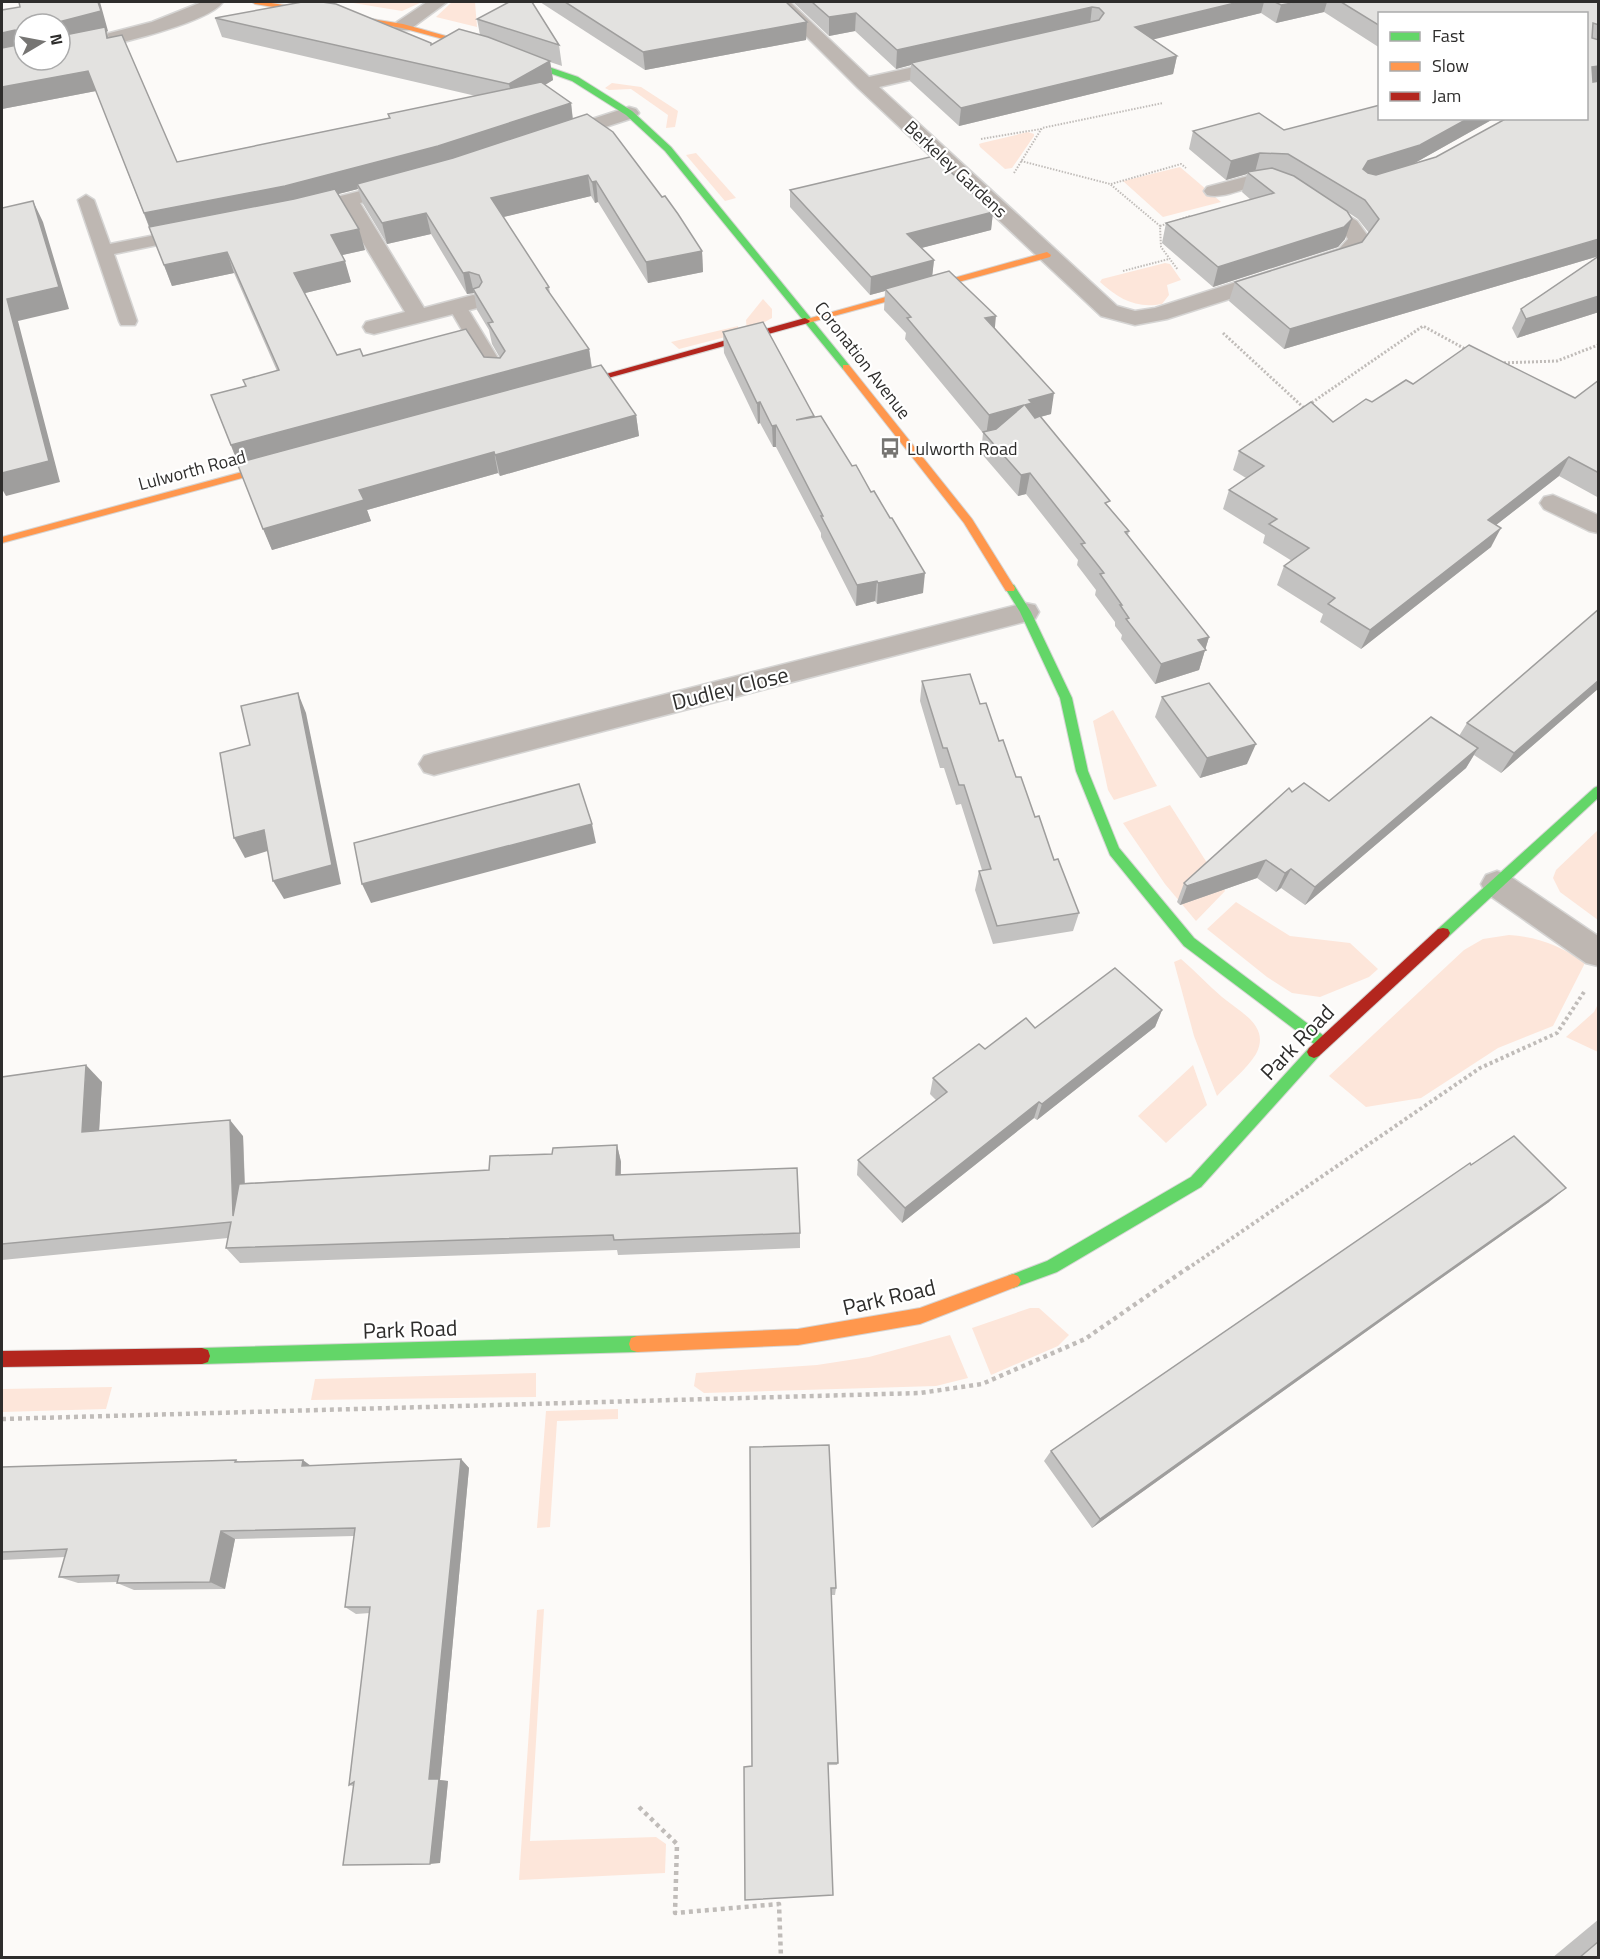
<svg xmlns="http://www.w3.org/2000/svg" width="1600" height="1959" viewBox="0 0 1600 1959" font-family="'Titillium Web',sans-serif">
  <rect width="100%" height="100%" fill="#fcfaf8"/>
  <g fill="#fde6da">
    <path d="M347,2H422L402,11Z"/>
    <path d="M452,2H475L477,27L436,17Z"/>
    <path d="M612,83L641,87L678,111L675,127L666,128L668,115L631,89L609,90L605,88Z"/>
    <path d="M1028,132L1034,134V136L1012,168L1005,169L980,147L979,144L982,143Z"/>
    <path d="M696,153L736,198L725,201L686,155Z"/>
    <path d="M1180,167L1221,202L1163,217L1123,181Z"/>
    <path d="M1165,263L1170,264L1181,280L1167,285L1169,295L1162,304C1136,309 1119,299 1100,282L1102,279Z"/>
    <path d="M763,299L772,309V318L747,332L746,320Z"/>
    <path d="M738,326L737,334L679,349L671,342Z"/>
    <path d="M1113,710L1157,786L1114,800L1108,790L1093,721Z"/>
    <path d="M1170,805L1225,891L1196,921L1165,884L1123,823Z"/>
    <path d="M1598,830V920L1560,892L1553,878L1556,870Z"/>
    <path d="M1236,902L1290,936L1350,943L1378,969L1369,977L1320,997L1292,993L1267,977L1207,929Z"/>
    <path d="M1509,935C1539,937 1561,946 1585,963L1553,1026L1498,1048L1421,1098L1366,1107L1329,1076L1464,950L1483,939Z"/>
    <path d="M1181,959C1195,971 1208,985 1222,997C1240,1012 1271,1026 1256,1054C1247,1069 1229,1083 1217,1096L1194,1036L1174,962Z"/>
    <path d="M1598,1004V1052L1566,1037L1594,1012Z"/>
    <path d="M1193,1065L1207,1105L1166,1143L1138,1116Z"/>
    <path d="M1030,1308H1039L1069,1335L1058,1346L991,1375L972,1328Z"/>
    <path d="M950,1335L968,1378L936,1386L704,1393L694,1386L696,1373L817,1365L869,1357Z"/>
    <path d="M536,1373V1397L311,1400L315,1379Z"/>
    <path d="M112,1387L106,1409L2,1412V1389Z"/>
    <path d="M618,1409V1419L557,1421L550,1527L537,1528L546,1411Z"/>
    <path d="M544,1609L530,1841L656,1837L666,1844L665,1873L519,1880L537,1610Z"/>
  </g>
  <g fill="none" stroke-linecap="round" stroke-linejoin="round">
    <g stroke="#d6d5d4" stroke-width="3">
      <g id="lane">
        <path d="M86,195L94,200L110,244L191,228L197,229L200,233L197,237L191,238L114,254L137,321L135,325H121L119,321L78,200Z"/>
        <path d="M457,301L463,302L466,306L507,373L504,377H490L487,373L448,306L451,302Z"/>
      </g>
    </g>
    <g stroke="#d6d5d4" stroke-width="3">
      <g id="street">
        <path d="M202,2H223C206,26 91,50 60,56V46L152,22Z"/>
        <path d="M427,2H447L409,30H397L394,26L397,22Z"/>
        <path d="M772,2H790L869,77L954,58L961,60L963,64L961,68L879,87L1117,306L1135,311L1155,308L1339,249L1348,239L1342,229C1320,215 1282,182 1257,186C1240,189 1223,199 1207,195L1204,191L1207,187L1256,174L1281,175L1357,221L1370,239L1355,259L1167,319L1135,325L1101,316L858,88Z"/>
        <path d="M629,107L636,109L639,113L636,117L556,143L549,141L546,137L549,133Z"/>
        <path d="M404,180L411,182L414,186L411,190L360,203L424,308L473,295L481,297L484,302L481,307L374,334L366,332L363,327L366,322L405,312L342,208L300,218L293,216L290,212L293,208Z"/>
        <path d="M1553,495L1598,515V533L1589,531L1544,509L1540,503L1544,497Z"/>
        <path d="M1025,603L1035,605L1039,612L1035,619L434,775L424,772L419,764L424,756L434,753Z"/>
        <path d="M1497,871L1508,875L1598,936V966L1586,963L1486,893L1481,884L1486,875Z"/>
      </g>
    </g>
    <g stroke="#d6d5d4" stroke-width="2">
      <g id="fast">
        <path d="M499,50L578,77L632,111L671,147L849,365V369H843L665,151L626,115L572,81L496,54L495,52Z"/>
        <path d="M1010,584L1014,585L1031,612L1072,698L1088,771L1119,848L1194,938L1328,1039L1330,1043L1328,1047L1323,1049L1318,1047L1184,946L1110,855L1076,771L1060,698L1020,612L1005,588Z"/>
        <path d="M1598,786V798L1448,937H1438L1436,933L1438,929L1594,788Z"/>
        <path d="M1314,1046L1319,1048L1321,1052L1319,1056L1201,1187L1057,1272L1013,1288L1008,1286L1005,1281L1008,1276L1047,1261L1191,1177L1309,1048Z"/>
        <path d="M637,1336L643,1338L645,1344L643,1350L637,1352L202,1364L196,1362L194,1356L196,1350L202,1348Z"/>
      </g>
    </g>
    <g stroke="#d6d5d4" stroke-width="2">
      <g id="slow">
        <path d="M252,2H265L403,24L503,52L499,54L402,28L255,4Z"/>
        <path d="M1047,252L1051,255L1050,257L808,323L800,321Z"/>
        <path d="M843,365H849L972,519L1015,588L1014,591H1006L964,523L843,369Z"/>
        <path d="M286,460L290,461V465L2,543V537Z"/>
        <path d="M1013,1274L1018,1276L1021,1281L1018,1286L920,1324L798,1345L637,1352L631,1350L629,1344L631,1338L637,1336L798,1329L920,1308Z"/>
      </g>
    </g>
    <g stroke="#d6d5d4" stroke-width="2">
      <g id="jam">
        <path d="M805,318L810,321L808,323L568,389L560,387Z"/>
        <path d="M1443,928L1448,929L1450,933L1448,937L1319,1056L1314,1058L1309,1056L1307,1052L1309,1048L1438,929Z"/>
        <path d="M202,1348L208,1350L210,1356L208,1362L202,1364L2,1367V1351Z"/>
      </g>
    </g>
    <g stroke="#c0bcb9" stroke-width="2" stroke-dasharray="1.5 1.5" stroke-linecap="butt">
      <path d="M981,139L1041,129"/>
      <path d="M1021,161L1110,184L1160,226L1161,247L1178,270"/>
      <path d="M1014,173L1042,128L1163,103"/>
      <path d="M1111,184L1181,164L1186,168"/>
      <path d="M1160,226L1190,216"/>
      <path d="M1123,271L1169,259"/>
    </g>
    <g stroke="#c0bcb9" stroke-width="3" stroke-dasharray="2 2" stroke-linecap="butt">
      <path d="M1223,333L1304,408L1423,326L1469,351"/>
      <path d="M1500,363L1557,361L1598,345"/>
    </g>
    <path stroke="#c0bcb9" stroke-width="4" stroke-dasharray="3 3" stroke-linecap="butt" d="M1187,1269L1480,1068L1557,1033L1584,992"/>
    <g stroke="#c0bcb9" stroke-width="4.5" stroke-dasharray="4 4" stroke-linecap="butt">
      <path d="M2,1419L920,1393L982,1384L1085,1339L1189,1267"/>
      <path d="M639,1807L677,1844L675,1913L779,1904L781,1958"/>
    </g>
    <use href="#lane" fill="#beb7b2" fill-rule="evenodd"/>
    <use href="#street" fill="#beb7b2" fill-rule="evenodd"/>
    <use href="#fast" fill="#63d668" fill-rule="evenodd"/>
    <use href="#slow" fill="#ff974d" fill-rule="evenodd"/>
    <use href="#jam" fill="#b3261e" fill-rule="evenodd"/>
  </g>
  <g fill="#c3c2c1" fill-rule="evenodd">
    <path d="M540,2H786L806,40L645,70Z"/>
    <path d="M793,2H1599V256L1284,349L1229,301L1235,282L1362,242L1369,233L1358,219L1349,213L1345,239L1338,247L1213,287L1162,243L1166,223L1251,200L1242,192L1247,174L1226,180L1189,149L1193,131L1284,130L1380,118H1495L1413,164L1587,118L1380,14V48L1324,12L1276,23L1261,13L1153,39L1177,56L1173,74L959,126L910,81L911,65L896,69L855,31L829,36Z"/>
    <path d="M2,10L108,31L106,32L109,37L177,162L389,118L388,114L476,96L222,37L215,18L432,44L480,35L477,19L559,45L562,66L550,62L553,80L545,85L571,103L573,119L702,251L703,272L648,283L598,202L595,203L591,196L503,217L549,287L550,294L589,349L592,367L636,415L639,436L500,476L498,473L367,510L371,521L272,550L211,395L245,386L277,371L234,273L172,286L96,91L2,109ZM24,24L60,60H24ZM358,189L363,204L387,244L431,234L467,294L474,293L477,310L489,330L492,344L500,358L337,355L305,293L351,282L342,255L365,250L338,194Z"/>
    <path d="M790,190L993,212L991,230L921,248L934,260L932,276L995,328L1051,414L1040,417L1109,507L1129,531L1128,535L1209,637L1199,670L1155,684L1121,639L1122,635L1115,626V622L1095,595L1096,590L1077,565L1078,560L1026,494L1018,496L981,453L983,433L905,339L906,333L884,310L885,291L870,295L790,207Z"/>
    <path d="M1599,256V312L1517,338L1512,328L1521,309Z"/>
    <path d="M723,332L814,418L923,593L877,604L875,601L856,606L821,537V533L776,447H773L760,423L758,424L724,353Z"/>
    <path d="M1599,380V498L1559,476L1496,525L1491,547L1361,649L1320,622L1323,614L1277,585L1284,566L1292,561L1263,543L1265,535L1223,509L1229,490L1246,478L1233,470L1239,451L1333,422L1372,402L1413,384L1575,398Z"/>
    <path d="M1599,609V688L1501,773L1474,755L1466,768L1305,905L1281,888L1276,892L1257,878L1180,905L1177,902L1184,883L1292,792L1329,801L1459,736L1467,723Z"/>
    <path d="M922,681L980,704L1035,817L1079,913L1073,931L993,944L975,890L979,871L982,870L961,804L956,805L944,768H940L920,701Z"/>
    <path d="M1162,697L1247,764L1200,778L1155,717Z"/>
    <path d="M1162,1010L1155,1027L1037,1120L1034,1118L902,1223L857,1175L858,1160L936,1100L930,1094L933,1078L985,1049L1035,1028Z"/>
    <path d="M2,1077L102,1082L99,1131L243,1136L245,1183L489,1170L552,1154L617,1145L621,1162V1175L800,1233V1248L618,1255L617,1250L240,1263L226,1248L228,1238L2,1260Z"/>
    <path d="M1471,1165L1549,1202L1416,1296L1092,1528L1044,1461L1051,1451Z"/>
    <path d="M750,1447L836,1588L835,1595H831L838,1763L837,1765L752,1766Z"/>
    <path d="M461,1459L469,1468L440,1780L448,1781L440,1863L353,1786L349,1785L370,1613L356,1614L345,1607L354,1536L235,1539L225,1589L134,1590L117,1583V1582L78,1583L59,1577L65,1557L2,1560V1467L236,1460L239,1462L310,1466Z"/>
    <path d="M1599,1919V1958H1552Z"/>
  </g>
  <g fill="#9f9e9d">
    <path d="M98,2H100L108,31L106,32L112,47L60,44V24H51Z"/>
    <path d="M1239,2H1264L1261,13L1131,45L1135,27Z"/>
    <path d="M1298,2H1327L1324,12L1276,23L1281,5Z"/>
    <path d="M1092,7L1090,25L911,63V65L896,69L897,50Z"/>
    <path d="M856,13L855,31L829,36V17Z"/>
    <path d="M807,22L806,40L645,70L643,52Z"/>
    <path d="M15,30L23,50L2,56V33Z"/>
    <path d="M1177,56L1173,74L959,126L961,108Z"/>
    <path d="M550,61L553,80L513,104L509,84Z"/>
    <path d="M1599,66V81L1587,85L1592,67Z"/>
    <path d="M88,71L96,91L2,109V87Z"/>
    <path d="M571,103L573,123L442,167L357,184L358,189L292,206L152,234L144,213Z"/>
    <path d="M1469,118H1495L1413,164L1357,187L1363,169L1368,161Z"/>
    <path d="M1260,153L1255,172H1247V174L1226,180L1231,161Z"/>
    <path d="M588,175L591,196L495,219L491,198Z"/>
    <path d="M596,181L598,202L595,203L592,182Z"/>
    <path d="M33,201L43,222L69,309L18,321L60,482L6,496L2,489V473L7,299Z"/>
    <path d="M993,212L991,230L906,252L907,234Z"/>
    <path d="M426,213L431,234L387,244L382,223Z"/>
    <path d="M1352,219L1345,239L1338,247L1213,287L1218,267Z"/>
    <path d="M359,229L365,250L338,256L331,235Z"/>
    <path d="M1599,239V256L1284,349L1290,329Z"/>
    <path d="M702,251L703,272L648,283L646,262Z"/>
    <path d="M227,252L234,273L172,286L164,265Z"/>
    <path d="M934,260L932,278L885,289V291L870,295L871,277Z"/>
    <path d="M345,261L351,282L301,294L294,273Z"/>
    <path d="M469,272L474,293L467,294L463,273Z"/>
    <path d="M1599,296V312L1517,338L1526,319Z"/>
    <path d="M996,316L994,337L985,318Z"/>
    <path d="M589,349L592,371L239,466L231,445Z"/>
    <path d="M1054,393L1051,414L1029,420L1025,405L1029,400Z"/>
    <path d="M760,402V423L758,424L757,403Z"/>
    <path d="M1024,405L1021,426L986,436L989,415Z"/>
    <path d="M636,415L639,436L500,476L495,455Z"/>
    <path d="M776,425V447H773L772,426Z"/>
    <path d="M494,452L498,473L367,510L371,521L272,550L263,529L359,490Z"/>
    <path d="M1569,457L1559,476L1478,539L1488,520Z"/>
    <path d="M1030,473L1026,494L1018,496L1021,475Z"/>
    <path d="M1501,528L1491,547L1361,649L1370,630Z"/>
    <path d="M925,573L923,593L877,604L878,583Z"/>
    <path d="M877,581L875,601L856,606L857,585Z"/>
    <path d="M1209,637L1199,670L1155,684L1161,664L1198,640Z"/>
    <path d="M1599,680V688L1501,773L1514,753Z"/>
    <path d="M298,693L306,713L341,884L284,899L273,881Z"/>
    <path d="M1256,744L1247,764L1200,778L1207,758Z"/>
    <path d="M1478,748L1466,768L1305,905L1315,887Z"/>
    <path d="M592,824L596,843L371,903L362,884Z"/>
    <path d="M264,830L274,849L245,858L234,838Z"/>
    <path d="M1266,860L1257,878L1180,905L1187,886Z"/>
    <path d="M1291,869L1281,888L1276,892L1285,873Z"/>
    <path d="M1162,1010L1155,1027L1037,1120L1042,1104Z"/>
    <path d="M86,1065L102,1082L98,1149L82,1132Z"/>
    <path d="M1039,1102L1034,1118L902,1223L905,1208Z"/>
    <path d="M230,1120L243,1136L246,1231L233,1216Z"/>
    <path d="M617,1145L621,1162L620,1191L616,1175Z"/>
    <path d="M1566,1188L1549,1202L1416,1296L1092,1528L1100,1519L1431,1283Z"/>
    <path d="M461,1459L469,1468L440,1780L448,1781L440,1863L430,1864L429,1779Z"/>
    <path d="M303,1460L315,1469L302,1466Z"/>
    <path d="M221,1531L235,1539L225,1589L210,1582Z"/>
  </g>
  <g fill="#e3e2e0" stroke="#9f9e9d" stroke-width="1.5">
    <path d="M19,2H98L101,11L51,24H24V38H18V32L15,30L2,33V10L20,7Z"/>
    <path d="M302,2H322L336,4L431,43V45L459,29L488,37L550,61L509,84L215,18Z"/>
    <path d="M509,2H532L559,45L477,19Z"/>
    <path d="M565,2H786L807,22L643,52Z"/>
    <path d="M812,2H1239L1135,27L1177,56L961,108L911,63L1099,20L1104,13L1099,8L1092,7L897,50L856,13L829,17Z"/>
    <path d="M1275,2H1298L1281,5Z"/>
    <path d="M1341,2H1599V25L1593,23L1592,38L1599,40V66L1592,67L1593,82L1599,81V239L1290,329L1235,282L1362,242L1379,219L1365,200L1288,154L1260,153L1231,161L1193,131L1259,113L1284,130L1380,105V118H1469L1420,145L1368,161L1363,169L1368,173L1376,175L1436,157L1507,118H1587V14H1380V26Z"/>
    <path d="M105,27L107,38L122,35L177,162L390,118L388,114L541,82L571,103L438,146L285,186L144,213L88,71L2,87V48L22,44L24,40V60H60V36Z"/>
    <path d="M587,114L613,132L662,197L665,196L678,214L702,251L646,262L596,181L592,182L588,175L491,198L549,287L546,288L589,349L231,445L211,395L246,386L243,380L279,370L227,252L164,265L149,227L294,199L335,189L359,229L331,235L345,261L294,273L337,355L360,349L363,356L466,329L484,357L500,358L505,351L488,323L493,322L473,289L479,287L482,282L479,275L469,272L463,273L426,213L382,223L357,184L453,158Z"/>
    <path d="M934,156L993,212L907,234L934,260L871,277L790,190Z"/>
    <path d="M1272,168L1294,176L1347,211L1352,219L1344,227L1218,267L1166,223L1274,193L1247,172Z"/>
    <path d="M33,201L59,287L7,299L49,461L2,473V208Z"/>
    <path d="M1599,256V296L1526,319L1521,309Z"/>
    <path d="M949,271L996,316L985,318L1054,393L1029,400L1032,403L1025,405L1035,418L1040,416L1110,501L1105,503L1129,531L1125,532L1209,637L1198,640L1206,650L1161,664L1126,619L1129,618L1120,605H1122L1100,574L1104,573L1081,544L1085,543L1030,473L1021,475L983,432L996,429L1024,405L989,415L907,318L911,317L885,289Z"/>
    <path d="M763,322L814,416L796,420L821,416L852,466L856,465L871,492L874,491L890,518H892L925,573L878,583L877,581L857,585L821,516H823L776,425L772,426L760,402L757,403L723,332Z"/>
    <path d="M1469,345L1575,398L1599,380V473L1569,457L1488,520L1501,528L1370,630L1328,604L1335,598L1284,566L1309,548L1269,524L1277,519L1229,490L1264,466L1239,451L1311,402L1333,422L1366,399L1372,402L1406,380L1413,384Z"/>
    <path d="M601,365L636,415L495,455L494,452L359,490L364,500L263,529L237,463Z"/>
    <path d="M1599,609V680L1514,753L1467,723Z"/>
    <path d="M970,674L980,704L986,703L999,741L1003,740L1016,777H1021L1035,817L1039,816L1054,860L1058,859L1079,913L997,926L979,871L991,869L964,785H959L947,748H943L922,681Z"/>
    <path d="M1209,683L1256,744L1207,758L1162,697Z"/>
    <path d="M298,693L332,865L273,881L264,830L234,838L220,753L250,745L241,706Z"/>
    <path d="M1431,717L1478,748L1315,887L1291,869L1285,873L1266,860L1187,886L1184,883L1289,788L1292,792L1304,783L1329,801Z"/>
    <path d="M579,784L592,824L362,884L354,843Z"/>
    <path d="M1115,968L1162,1010L1042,1104L1039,1102L905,1208L858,1160L947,1092L933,1078L979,1044L985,1049L1026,1018L1035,1028Z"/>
    <path d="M86,1065L82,1132L230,1120L233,1216L239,1184L489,1170L490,1156L552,1154L553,1148L617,1145L616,1175L797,1168L800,1233L614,1240L613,1235L226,1248L231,1222L2,1244V1077Z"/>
    <path d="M1514,1136L1566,1188L1431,1283L1100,1519L1051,1451L1470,1163L1471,1165Z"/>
    <path d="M829,1445L836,1588H831L838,1763H828L833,1895L745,1900L744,1767L752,1766L750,1447Z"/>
    <path d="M461,1459L429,1779H439L430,1864L343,1865L354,1782L349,1785L370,1607H345L355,1528L221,1531L210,1582L117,1583L119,1575L59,1577L67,1549L2,1552V1467L236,1460L235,1462L303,1460L302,1466Z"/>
    <path d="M1599,1941V1958H1579Z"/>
  </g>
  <defs>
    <g id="bus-bare" transform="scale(1.62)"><path d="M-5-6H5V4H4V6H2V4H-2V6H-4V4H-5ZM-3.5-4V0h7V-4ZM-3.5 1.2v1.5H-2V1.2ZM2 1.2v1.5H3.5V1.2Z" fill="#767573" stroke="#fff" stroke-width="2.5" paint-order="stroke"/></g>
  </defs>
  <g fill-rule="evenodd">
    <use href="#bus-bare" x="890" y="448"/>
  </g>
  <g text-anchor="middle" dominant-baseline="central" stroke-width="4.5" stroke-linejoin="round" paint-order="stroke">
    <g font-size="18" fill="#2e2d2c" stroke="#fff">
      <text transform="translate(956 169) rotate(43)">Berkeley Gardens</text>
      <text transform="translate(863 360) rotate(52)">Coronation Avenue</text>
      <text transform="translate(192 470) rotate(-15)">Lulworth Road</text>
    </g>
    <g font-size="18" fill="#2e2d2c" stroke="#fff" text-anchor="start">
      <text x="907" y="448">Lulworth Road</text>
    </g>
    <g font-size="22" fill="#2e2d2c" stroke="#fff">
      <text transform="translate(730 688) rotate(-14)">Dudley Close</text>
      <text transform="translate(1297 1042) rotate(-46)">Park Road</text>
      <text transform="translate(889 1297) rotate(-13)">Park Road</text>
      <text transform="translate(410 1329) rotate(-2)">Park Road</text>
    </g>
  </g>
  <rect width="1600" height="1959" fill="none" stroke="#2e2d2c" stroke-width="6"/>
  <rect x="1378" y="12" width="210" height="108" fill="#ffffff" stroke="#ababab" stroke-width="1.5"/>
  <rect x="1390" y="32" width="30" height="9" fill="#63d668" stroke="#ababab" stroke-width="1.5"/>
  <text x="1432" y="42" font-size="18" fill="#2e2d2c">Fast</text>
  <rect x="1390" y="62" width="30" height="9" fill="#ff974d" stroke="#ababab" stroke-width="1.5"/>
  <text x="1432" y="72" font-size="18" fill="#2e2d2c">Slow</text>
  <rect x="1390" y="92" width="30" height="9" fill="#b3261e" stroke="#ababab" stroke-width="1.5"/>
  <text x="1432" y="102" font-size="18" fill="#2e2d2c">Jam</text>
  <g transform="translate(42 42) rotate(80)"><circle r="28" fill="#ffffff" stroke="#ababab" stroke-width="1.5"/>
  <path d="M0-4.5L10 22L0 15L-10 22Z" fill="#767573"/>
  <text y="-9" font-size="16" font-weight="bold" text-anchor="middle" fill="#2e2d2c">N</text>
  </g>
</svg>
